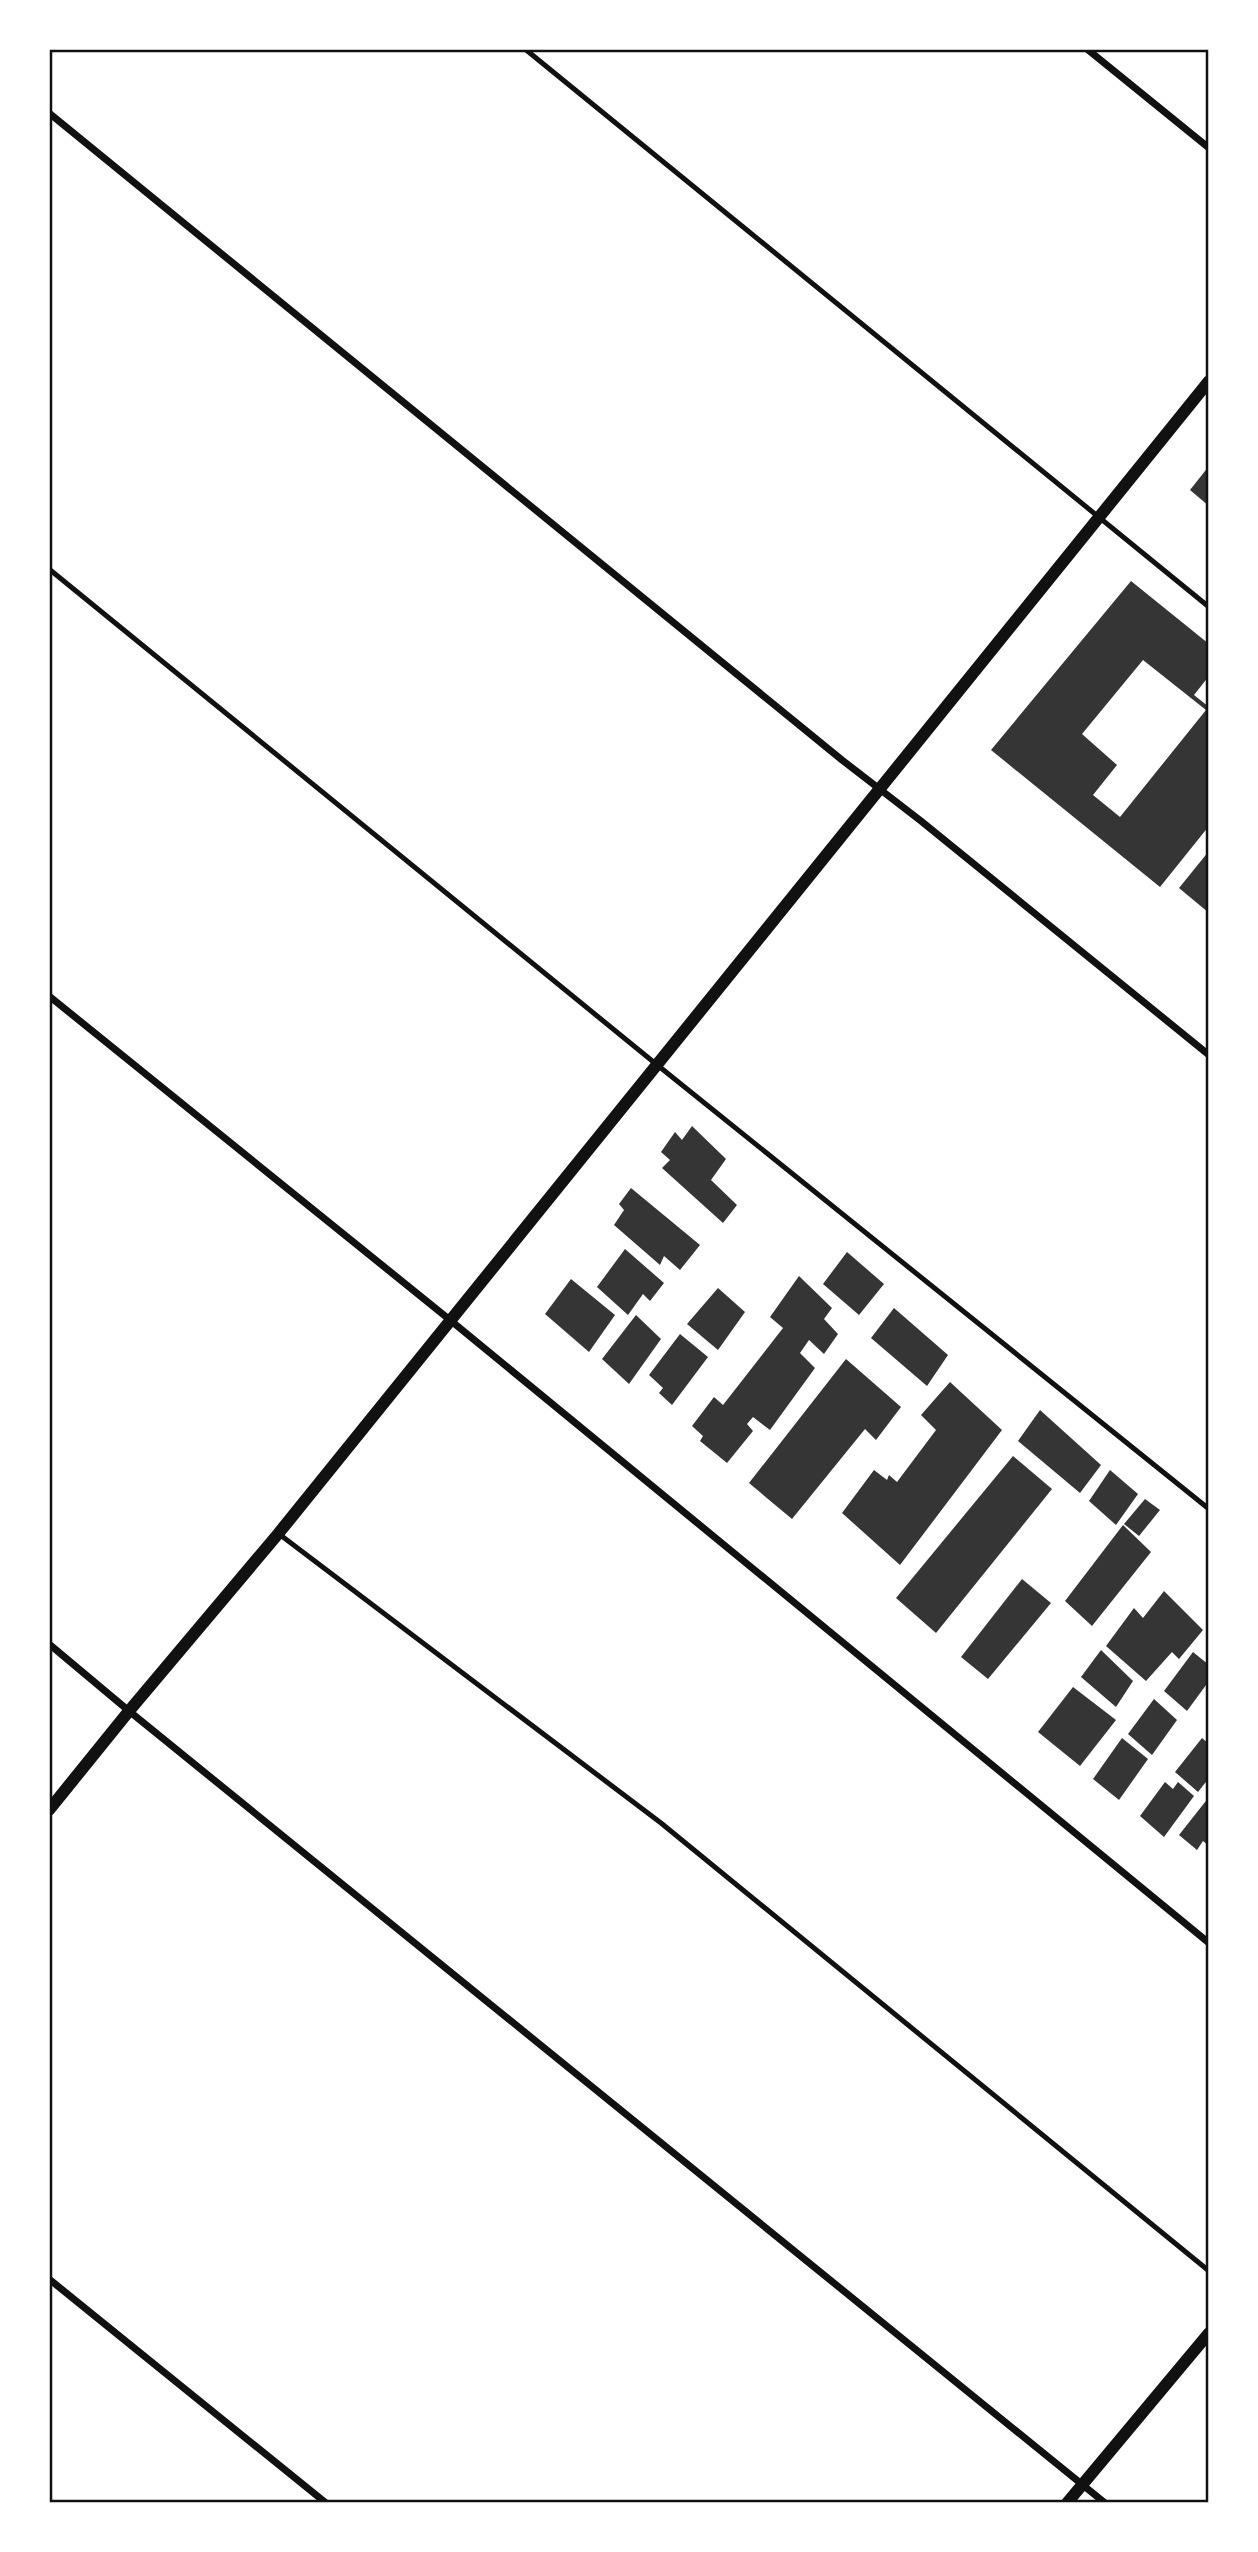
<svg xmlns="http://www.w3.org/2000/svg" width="1258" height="2552" viewBox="0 0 1258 2552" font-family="'Exo 2',sans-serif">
  <rect width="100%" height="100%" fill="#fff"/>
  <g fill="#353535" fill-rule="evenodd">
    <path d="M1209,466V506L1190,490Z"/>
    <path d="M1131,581L1209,644V676L1194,695L1209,707V826L1160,887L991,750ZM1143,660L1206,710L1120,817L1093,795L1117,765L1082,734Z"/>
    <path d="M1209,851V913L1179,888Z"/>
    <path d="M692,1126L726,1159L711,1180L737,1205L723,1223L662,1168L670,1160L661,1152L675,1132L682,1140Z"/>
    <path d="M631,1188L700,1245L680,1270L664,1256L660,1265L614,1225L624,1210L619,1204Z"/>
    <path d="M625,1249L664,1283L650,1301L643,1294L628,1315L597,1287Z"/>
    <path d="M847,1252L884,1284L859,1315L823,1284Z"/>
    <path d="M799,1276L832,1308L824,1319L838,1334L824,1354L809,1340L800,1353L815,1368L770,1430L753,1417L747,1424L753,1431L727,1463L700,1441L703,1436L692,1426L714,1397L723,1405L783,1328L770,1317Z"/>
    <path d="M571,1279L615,1315L589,1352L545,1314Z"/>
    <path d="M718,1288L745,1312L718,1350L687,1324Z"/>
    <path d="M894,1308L948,1355L927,1386L871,1338Z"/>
    <path d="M636,1315L661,1339L629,1384L602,1359Z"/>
    <path d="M680,1334L708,1357L672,1405L659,1393L663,1388L649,1375Z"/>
    <path d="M846,1359L901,1407L876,1440L865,1429L792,1519L749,1483Z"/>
    <path d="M950,1382L1002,1430L900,1565L842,1513L874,1470L887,1480L889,1475L897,1482L936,1430L921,1415Z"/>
    <path d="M1040,1410L1101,1465L1080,1493L1018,1441Z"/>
    <path d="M1013,1456L1052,1489L936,1633L896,1598Z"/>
    <path d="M1110,1470L1138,1494L1116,1525L1089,1501Z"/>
    <path d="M1145,1499L1160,1510L1139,1536L1124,1524Z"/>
    <path d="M1123,1525L1151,1552L1092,1626L1065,1601Z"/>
    <path d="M1022,1579L1051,1603L988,1679L961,1657Z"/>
    <path d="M1164,1591L1203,1630L1179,1659L1172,1652L1146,1681L1106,1646L1134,1608L1143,1618Z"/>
    <path d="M1101,1650L1133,1681L1116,1707L1081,1677Z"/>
    <path d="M1193,1652L1209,1665V1681L1187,1711L1164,1691Z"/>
    <path d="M1073,1687L1116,1720L1080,1766L1038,1732Z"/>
    <path d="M1154,1699L1177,1720L1152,1755L1128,1734Z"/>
    <path d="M1122,1738L1148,1759L1119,1800L1093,1779Z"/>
    <path d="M1202,1738L1209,1744V1778L1198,1792L1175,1772Z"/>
    <path d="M1165,1782L1173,1789L1178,1782L1194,1796L1164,1837L1140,1816Z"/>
    <path d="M1209,1797V1846L1203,1841L1197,1850L1179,1835Z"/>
  </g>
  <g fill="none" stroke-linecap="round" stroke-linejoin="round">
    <g stroke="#111" stroke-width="5">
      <path d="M525,49L1209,607"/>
      <path d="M49,569L656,1064L1209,1509"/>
      <path d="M279,1534L661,1823L1209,2271"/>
    </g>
    <g stroke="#111" stroke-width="7">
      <path d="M1087,49L1209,148"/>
      <path d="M49,113L842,760L921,821L1209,1055"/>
      <path d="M49,996L450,1320L1209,1943"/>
      <path d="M49,1644L129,1711L1105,2503"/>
      <path d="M49,2279L326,2503"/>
    </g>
    <g stroke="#111" stroke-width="12">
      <path d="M49,1810L129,1711L278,1534L1209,381"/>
      <path d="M1067,2503L1209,2333"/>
    </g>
  </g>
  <rect width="1258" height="2552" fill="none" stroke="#ffffff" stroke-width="102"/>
  <rect x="51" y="51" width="1156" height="2450" fill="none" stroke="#111" stroke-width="2.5"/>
</svg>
